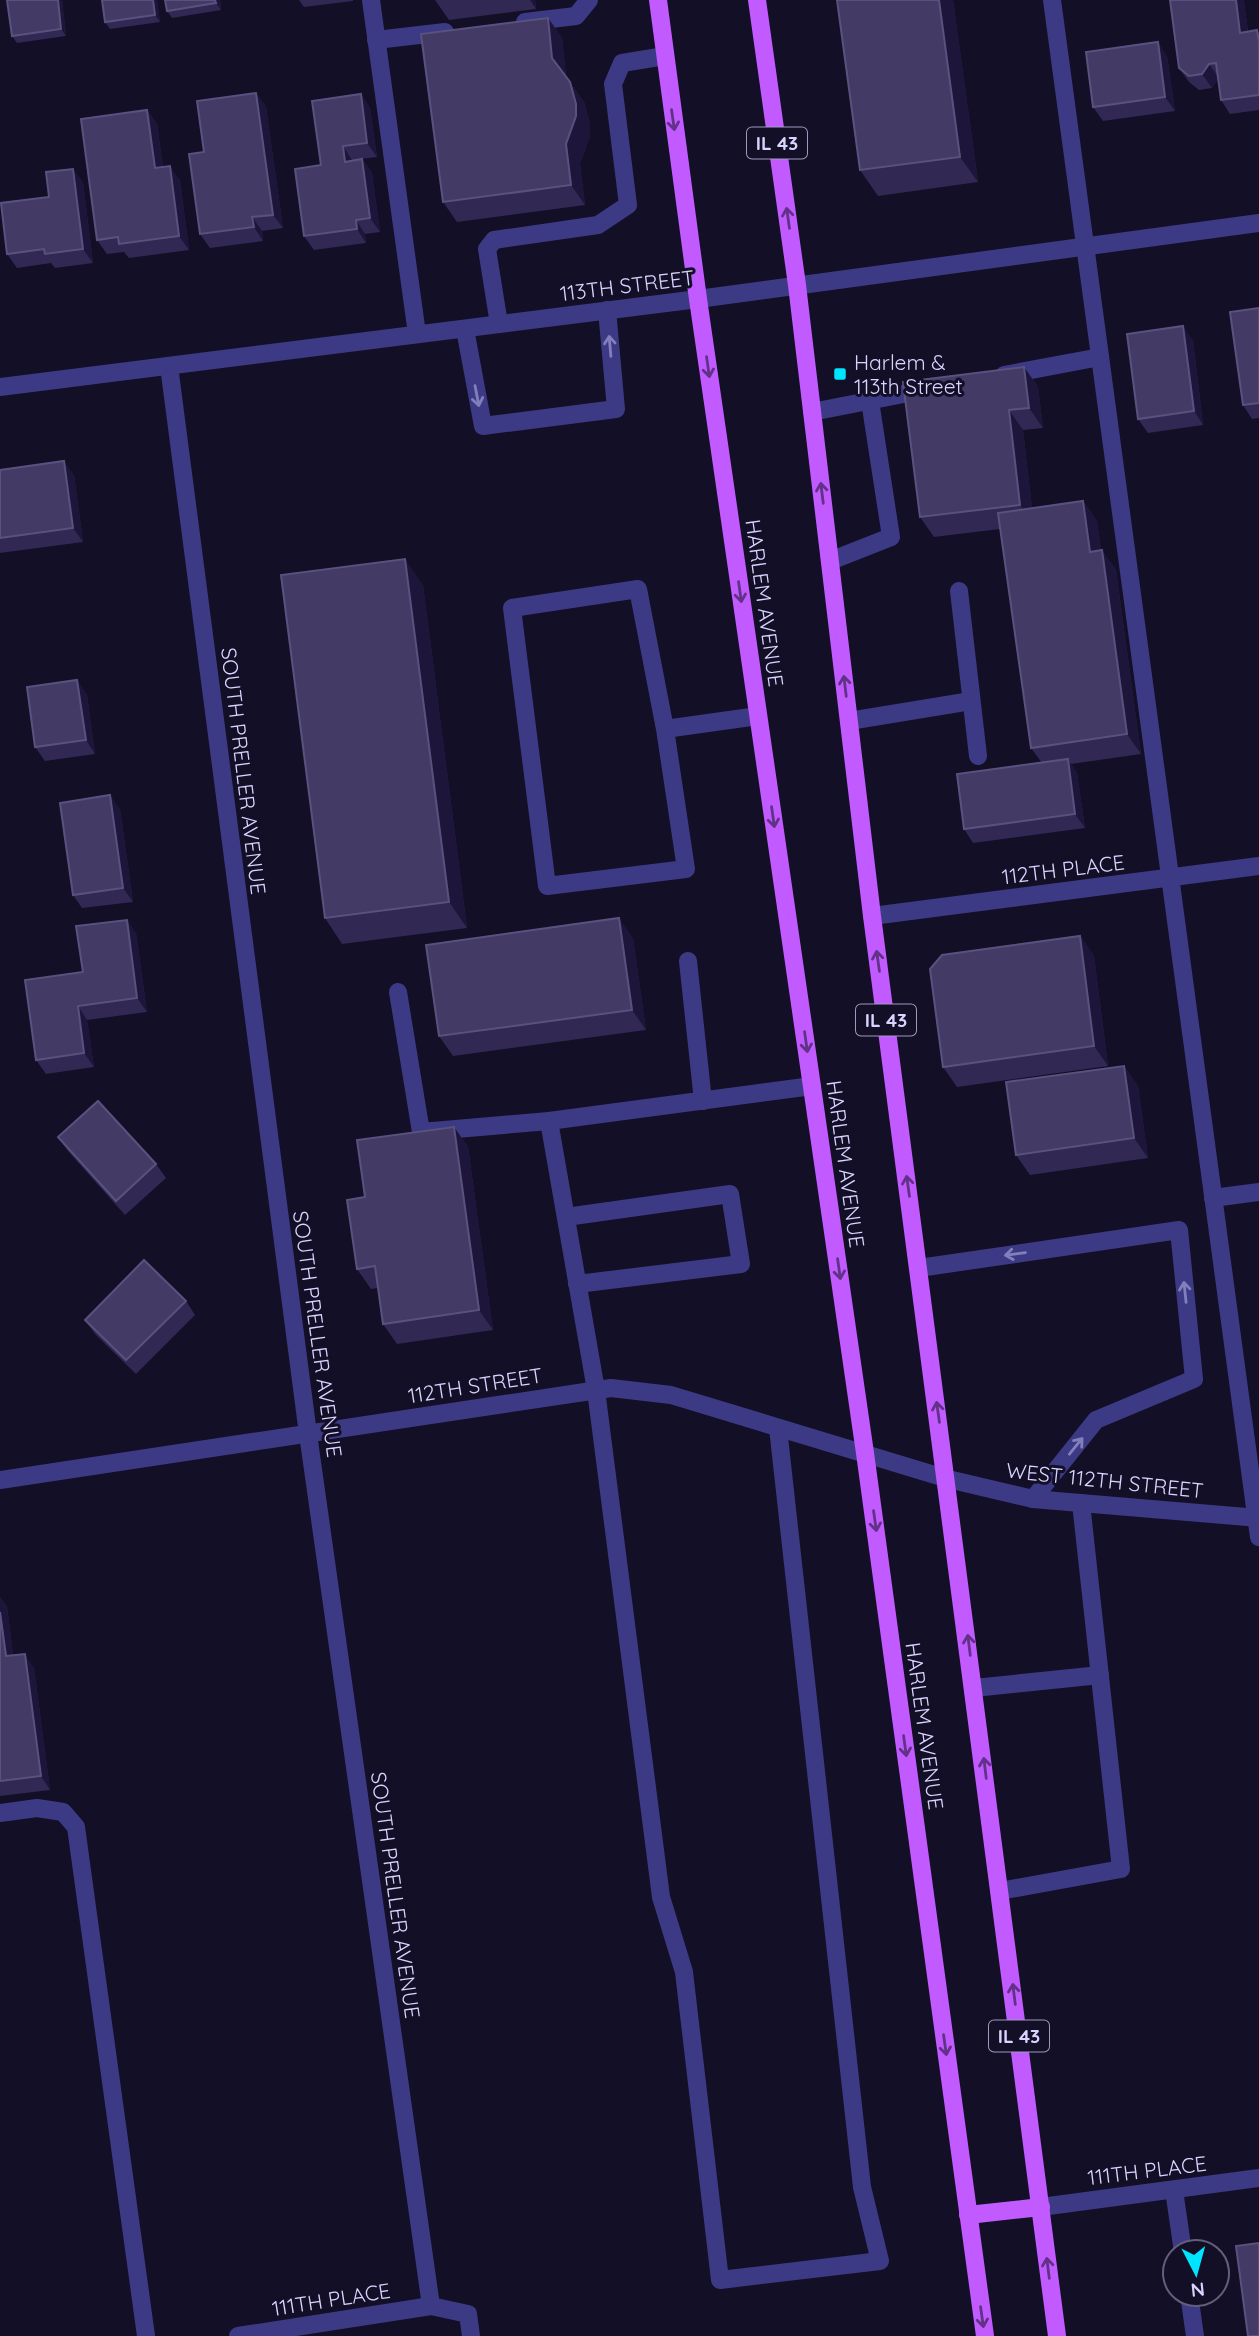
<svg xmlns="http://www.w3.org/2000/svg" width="1259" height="2336" viewBox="0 0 1259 2336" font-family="Quicksand,sans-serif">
  <rect width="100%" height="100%" fill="#130f26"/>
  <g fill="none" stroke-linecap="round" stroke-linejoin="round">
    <g stroke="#3d3a85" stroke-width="18">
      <path d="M371,0L417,334"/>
      <path d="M1052,0L1259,1537"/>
      <path d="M525,22L576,16L589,0"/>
      <path d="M376,40L445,32"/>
      <path d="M499,324L487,249L494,240L598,225L628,205L613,84L622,63L665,56"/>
      <path d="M465,329L483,426L616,409L607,310"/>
      <path d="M1004,375L1100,357"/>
      <path d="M812,412L929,389"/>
      <path d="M830,561L891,537L870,401"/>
      <path d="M959,591L978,756"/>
      <path d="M849,721L971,701"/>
      <path d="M665,729L638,589L512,608L547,886L686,869L665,729L758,716"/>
      <path d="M688,961L703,1101"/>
      <path d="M398,992L421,1132L549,1121L812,1086"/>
      <path d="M549,1121L596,1390L661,1897L684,1972L720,2280L880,2261L862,2187L778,1428"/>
      <path d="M1213,1198L1259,1192"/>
      <path d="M566,1217L730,1194L741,1264L577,1284"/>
      <path d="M919,1268L1179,1230L1194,1379L1096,1420L1033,1499"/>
      <path d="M974,1688L1100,1675"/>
      <path d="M0,1813L37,1808L63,1812L76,1827L146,2336"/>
      <path d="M1000,1891L1121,1869L1081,1503"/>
      <path d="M1174,2190L1183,2252"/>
      <path d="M1189,2294L1195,2336"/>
      <path d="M431,2306L468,2314L471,2336"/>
    </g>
    <g stroke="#3d3a85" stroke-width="18">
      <path d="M169,366L308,1434L431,2306L238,2336"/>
      <path d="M0,387L698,299L1259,223"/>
      <path d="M872,916L1259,866"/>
      <path d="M0,1480L611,1388L671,1395L948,1479L1033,1499L1259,1518"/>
      <path d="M1041,2207L1259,2178"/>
    </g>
    <g stroke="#c25bff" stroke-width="18">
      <path d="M658,0L698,299L865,1453L985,2336"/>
      <path d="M757,0L797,285L872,916L1057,2336"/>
      <path d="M968,2215L1041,2207"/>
    </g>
  </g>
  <g fill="#312854">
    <path d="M62,0L66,36L17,43L12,36Z"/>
    <path d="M102,0H157L160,22L110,29L105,22Z"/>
    <path d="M165,0H220L221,10L172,18L167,11Z"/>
    <path d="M299,0H353V1L304,7Z"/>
    <path d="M435,0H535L536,9L449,20Z"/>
    <path d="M837,0H953L978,182L878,196L860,170Z"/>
    <path d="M1170,0H1243L1244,2L1248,31L1259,32V110L1230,114L1221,100L1218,79L1212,88L1199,90L1189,82L1179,68Z"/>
    <path d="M548,18L562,38L566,77L584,102L590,124V136L580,164L585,205L457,222L443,202Z"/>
    <path d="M1167,56L1175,111L1103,121L1093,107Z"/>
    <path d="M256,93L266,107L283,228L262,231L263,241L210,248L200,234L204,152Z"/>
    <path d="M361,94L370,108L377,157L352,160L362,159L372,173L380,232L365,234L366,243L314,250L304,236L321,165Z"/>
    <path d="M147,110L157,124L163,167L180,180L189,250L129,258L124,252L107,254L97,240Z"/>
    <path d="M73,169L83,183L93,263L55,268L51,263L17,268L7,254L49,197Z"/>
    <path d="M1259,308V418L1252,419L1243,405Z"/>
    <path d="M1193,340L1203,425L1148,433L1138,419Z"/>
    <path d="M1024,367L1038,387L1043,428L1023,430L1032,508L1083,501L1097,521L1101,550L1116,570L1141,754L1071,764L1077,773L1085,828L973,843L964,829L1042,763L1031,748L1000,529L934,537L920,517Z"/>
    <path d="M0,470L74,475L83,542L0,553Z"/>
    <path d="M423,585L467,928L342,944L325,918Z"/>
    <path d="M87,694L95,754L45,761L35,747Z"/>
    <path d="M120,809L133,902L82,908L73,895Z"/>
    <path d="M136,933L147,1012L87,1020L94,1067L46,1074L36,1060L83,972Z"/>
    <path d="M1080,936L1094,956L1108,1066L957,1087L943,1067Z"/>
    <path d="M633,938L646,1030L453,1056L439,1036Z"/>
    <path d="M1124,1066L1138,1086L1148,1158L1030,1175L1016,1155Z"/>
    <path d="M454,1127L468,1147L493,1330L397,1344L383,1324L378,1288L371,1289L357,1269Z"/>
    <path d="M58,1137L156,1164L166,1178L125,1215L68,1151Z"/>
    <path d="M186,1301L195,1315L136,1374L95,1334L85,1320Z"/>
    <path d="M0,1597L7,1607L13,1655L34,1668L50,1790L0,1796Z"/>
  </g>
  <g fill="#1d163a">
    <path d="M58,0H62L66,36L61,29Z"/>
    <path d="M153,0H157L160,22L155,15Z"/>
    <path d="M215,0H220L221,10L216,3Z"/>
    <path d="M530,0H535L536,9Z"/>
    <path d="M939,0H953L978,182L960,157Z"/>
    <path d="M1236,0H1243L1244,2L1250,46L1240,33Z"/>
    <path d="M548,18L562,38L566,78L552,58Z"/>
    <path d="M1158,42L1167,56L1175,111L1165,97Z"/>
    <path d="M1209,64L1219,78L1212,88L1202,74Z"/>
    <path d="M570,82L584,102L590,124V136L580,164L585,205L571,185L566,144Z"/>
    <path d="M256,93L266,107L283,228L273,215Z"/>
    <path d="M361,94L370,108L377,157L367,143Z"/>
    <path d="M147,110L157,124L165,182L155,168Z"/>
    <path d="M343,146L352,160L345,162Z"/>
    <path d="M362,159L372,173L380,232L370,218Z"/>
    <path d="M170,166L180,180L189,250L179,236Z"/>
    <path d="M73,169L83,183L93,263L83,249Z"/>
    <path d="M252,217L262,231L263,241L254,227Z"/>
    <path d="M356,220L365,234L366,243L357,229Z"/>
    <path d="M1183,326L1193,340L1203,425L1194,411Z"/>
    <path d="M1024,367L1038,387L1043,428L1029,408Z"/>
    <path d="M1009,410L1023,430L1034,525L1020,505Z"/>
    <path d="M64,461L74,475L83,542L73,528Z"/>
    <path d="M1083,501L1097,521L1104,572L1090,552Z"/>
    <path d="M1102,550L1116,570L1141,754L1127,734Z"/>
    <path d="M405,559L423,585L467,928L449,902Z"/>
    <path d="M77,680L87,694L95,754L86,740Z"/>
    <path d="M1068,759L1077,773L1085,828L1075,814Z"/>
    <path d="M110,795L120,809L133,902L123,888Z"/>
    <path d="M619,918L633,938L646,1030L632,1010Z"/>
    <path d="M127,920L136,933L147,1012L137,998Z"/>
    <path d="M1080,936L1094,956L1108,1066L1094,1046Z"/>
    <path d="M78,1006L87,1020L94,1067L84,1053Z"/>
    <path d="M1124,1066L1138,1086L1148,1158L1134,1138Z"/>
    <path d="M454,1127L468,1147L493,1330L479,1310Z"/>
    <path d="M0,1597L7,1607L15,1670L6,1656L0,1612Z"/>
    <path d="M25,1654L34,1668L50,1790L41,1776Z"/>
  </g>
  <g fill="#433a66" stroke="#5a527e" stroke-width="2">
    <path d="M7,0H58L61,29L12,36Z"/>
    <path d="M102,0H153L155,15L105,22Z"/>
    <path d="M165,0H215L216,3L167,11Z"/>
    <path d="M837,0H939L960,157L860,170Z"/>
    <path d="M1170,0H1236L1240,33L1257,30L1259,42V95L1221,100L1216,63L1209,64L1202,74L1189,76L1179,68Z"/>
    <path d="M548,18L552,58L570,82L576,104V116L566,144L571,185L443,202L421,34Z"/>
    <path d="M1158,42L1165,97L1093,107L1086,52Z"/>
    <path d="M256,93L273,215L252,217L254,227L200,234L189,154L204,152L197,101Z"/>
    <path d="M361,94L367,143L343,146L345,162L362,159L370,218L356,220L357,229L304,236L295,169L321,165L312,101Z"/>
    <path d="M147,110L155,168L170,166L179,236L119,244L118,237L97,240L81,119Z"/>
    <path d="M73,169L83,249L45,254L44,249L7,254L1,203L49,197L46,172Z"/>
    <path d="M1259,308V403L1243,405L1230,312Z"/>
    <path d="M1183,326L1194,411L1138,419L1127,334Z"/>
    <path d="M1024,367L1029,408L1009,410L1020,505L920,517L903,382Z"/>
    <path d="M64,461L73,528L0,538V470Z"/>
    <path d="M1083,501L1090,552L1102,550L1127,734L1031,748L998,513Z"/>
    <path d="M405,559L449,902L325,918L281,575Z"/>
    <path d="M77,680L86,740L35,747L27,687Z"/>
    <path d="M1068,759L1075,814L964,829L957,774Z"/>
    <path d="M110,795L123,888L73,895L60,803Z"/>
    <path d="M619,918L632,1010L439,1036L426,945Z"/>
    <path d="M127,920L137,998L78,1006L84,1053L36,1060L25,980L83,972L76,926Z"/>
    <path d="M1080,936L1094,1046L943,1067L930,969L942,955Z"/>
    <path d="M1124,1066L1134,1138L1016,1155L1006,1082Z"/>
    <path d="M98,1101L156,1164L116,1201L58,1137Z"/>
    <path d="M454,1127L479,1310L383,1324L375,1266L357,1269L347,1200L365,1197L357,1140Z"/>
    <path d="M144,1260L186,1301L126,1360L85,1320Z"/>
    <path d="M0,1612L6,1656L25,1654L41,1776L0,1781Z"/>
    <path d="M1259,2243V2336H1248L1236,2246Z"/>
  </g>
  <defs><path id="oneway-shaft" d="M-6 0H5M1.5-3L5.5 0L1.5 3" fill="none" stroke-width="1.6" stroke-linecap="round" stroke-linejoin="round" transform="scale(1.75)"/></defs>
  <g stroke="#623188">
    <use href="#oneway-shaft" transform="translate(673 120) rotate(82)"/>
    <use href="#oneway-shaft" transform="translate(788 218) rotate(-98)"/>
    <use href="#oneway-shaft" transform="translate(708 367) rotate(82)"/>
    <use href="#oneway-shaft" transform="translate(822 493) rotate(-97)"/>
    <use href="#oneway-shaft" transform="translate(740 592) rotate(82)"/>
    <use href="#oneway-shaft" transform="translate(845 686) rotate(-97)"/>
    <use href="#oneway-shaft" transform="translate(773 817) rotate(82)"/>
    <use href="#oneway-shaft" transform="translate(878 961) rotate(-98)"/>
    <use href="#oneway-shaft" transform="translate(806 1042) rotate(82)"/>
    <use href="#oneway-shaft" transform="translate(908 1186) rotate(-98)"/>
    <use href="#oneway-shaft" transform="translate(839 1269) rotate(82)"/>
    <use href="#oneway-shaft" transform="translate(938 1412) rotate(-98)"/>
    <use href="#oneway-shaft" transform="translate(875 1521) rotate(82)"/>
    <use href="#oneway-shaft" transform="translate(969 1645) rotate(-97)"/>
    <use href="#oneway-shaft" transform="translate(905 1746) rotate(82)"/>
    <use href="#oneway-shaft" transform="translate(985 1768) rotate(-97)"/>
    <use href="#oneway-shaft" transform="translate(1014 1994) rotate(-97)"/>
    <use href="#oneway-shaft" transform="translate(945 2045) rotate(82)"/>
    <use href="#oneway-shaft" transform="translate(1048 2268) rotate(-97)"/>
    <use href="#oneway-shaft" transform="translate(982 2317) rotate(82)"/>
  </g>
  <g stroke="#837fbc">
    <use href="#oneway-shaft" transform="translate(610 346) rotate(-95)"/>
    <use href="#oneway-shaft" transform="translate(477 396) rotate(79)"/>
    <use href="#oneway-shaft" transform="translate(1015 1254) rotate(172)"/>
    <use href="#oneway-shaft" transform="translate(1185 1292) rotate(-96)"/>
    <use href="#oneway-shaft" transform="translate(1076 1446) rotate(-51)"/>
  </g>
  <rect fill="#00e5ff" stroke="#130f26" stroke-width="2.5" x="833" y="367" width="14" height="14" rx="3.5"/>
  <g text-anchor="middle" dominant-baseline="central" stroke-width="6" stroke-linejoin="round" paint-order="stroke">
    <g fill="#130f26" stroke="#9e99be" stroke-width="2">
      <rect x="747" y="127.5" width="60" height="31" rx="5"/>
      <rect x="856" y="1004.5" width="60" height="31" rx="5"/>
      <rect x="989" y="2020.5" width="60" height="31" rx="5"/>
    </g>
    <g font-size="19" font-weight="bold" fill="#d9d4ff">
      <text x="777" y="143">IL 43</text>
      <text x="886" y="1020">IL 43</text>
      <text x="1019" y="2036">IL 43</text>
    </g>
    <g font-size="21" fill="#d9d4ff" stroke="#130f26">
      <text transform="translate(627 285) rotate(-7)">113TH STREET</text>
      <text transform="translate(765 603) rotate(82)">HARLEM AVENUE</text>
      <text transform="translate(244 771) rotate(83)">SOUTH PRELLER AVENUE</text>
      <text transform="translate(1063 869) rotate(-7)">112TH PLACE</text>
      <text transform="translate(846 1164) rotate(82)">HARLEM AVENUE</text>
      <text transform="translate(318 1334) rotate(82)">SOUTH PRELLER AVENUE</text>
      <text transform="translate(475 1385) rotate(-9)">112TH STREET</text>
      <text transform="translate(1105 1480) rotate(6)">WEST 112TH STREET</text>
      <text transform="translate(925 1726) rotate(82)">HARLEM AVENUE</text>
      <text transform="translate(396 1895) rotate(82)">SOUTH PRELLER AVENUE</text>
      <text transform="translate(1147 2170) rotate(-7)">111TH PLACE</text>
      <text transform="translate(331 2299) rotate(-9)">111TH PLACE</text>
    </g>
    <g font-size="21" fill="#d9d4ff" stroke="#130f26" text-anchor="start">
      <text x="854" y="362">Harlem &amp;<tspan x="854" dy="24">113th Street</tspan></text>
    </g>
  </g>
  <g transform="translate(1196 2273) rotate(174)"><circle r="33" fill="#130f26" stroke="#625e7d" stroke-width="2"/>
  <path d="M0-5L12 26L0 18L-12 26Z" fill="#00e5ff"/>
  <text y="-10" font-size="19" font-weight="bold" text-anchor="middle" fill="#d9d4ff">N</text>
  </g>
</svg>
